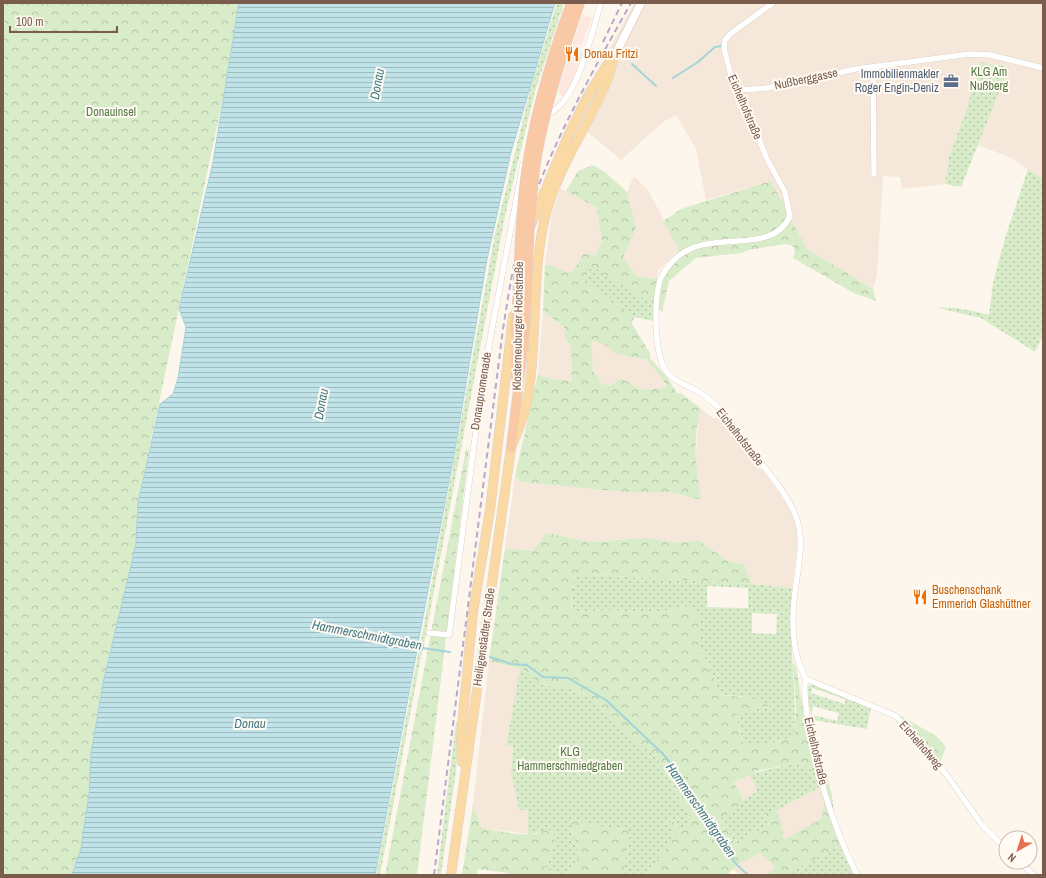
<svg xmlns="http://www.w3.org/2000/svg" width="1046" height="878" viewBox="0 0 1046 878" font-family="'Archivo Narrow',sans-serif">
  <defs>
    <pattern id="grass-dots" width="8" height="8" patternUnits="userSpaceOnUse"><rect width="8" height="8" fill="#d8ecc9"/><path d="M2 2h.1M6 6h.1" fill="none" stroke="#b4c2a5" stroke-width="1.8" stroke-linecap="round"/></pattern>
    <pattern id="forest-crowns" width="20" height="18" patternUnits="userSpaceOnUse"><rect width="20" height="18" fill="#d8ecc9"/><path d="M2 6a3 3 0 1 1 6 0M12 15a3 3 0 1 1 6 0" fill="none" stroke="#b4c2a5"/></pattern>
    <pattern id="water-rules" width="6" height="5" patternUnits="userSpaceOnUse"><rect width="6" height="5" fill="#bfe3e8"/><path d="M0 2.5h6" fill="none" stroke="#a0bbbe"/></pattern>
  </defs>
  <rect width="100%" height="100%" fill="#fdf6ec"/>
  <g fill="#f5e8da">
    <path d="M634,3H1043V179L1009,157L978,145L1008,67L980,62L966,111L949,157L945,184L902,189L900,177L883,176L877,276L873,289L807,249L771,181L706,200L696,149L676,115L663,122L621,160L572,119Z"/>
    <path d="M634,176L648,190L679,249L658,271L657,279L636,276L623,258L636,228L627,192Z"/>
    <path d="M560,188L597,208L601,222L602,240L596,255L584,253L572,273L545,264L552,214Z"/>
    <path d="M543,311L565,328V339L571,347L572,381L552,379L538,374Z"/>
    <path d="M590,340L608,346L616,354L647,360L662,378L666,388L642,390L621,378L610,386L600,383L593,372Z"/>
    <path d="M701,409L714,419L718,417L750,454L759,469L763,470L788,505L797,525L798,539L792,588L752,584L744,564L730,562L698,540L679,543L645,538L590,542L546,533L533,551L505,548L515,476L521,482L624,492H669L700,500L695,471L698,418Z"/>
    <path d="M489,661L520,669L506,744L513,746L511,773L519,810H528V834L482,828L473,805Z"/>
    <path d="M750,774L757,791L744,802L734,782Z"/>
    <path d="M822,786L825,796L822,818L785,839L783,837L782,823L777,810Z"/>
    <path d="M760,853L777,867L767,875H739L733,869L737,865Z"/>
  </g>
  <path fill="#fde8e0" d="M582,15L592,18L579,51L582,53V56L570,88L564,97L559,94V86Z"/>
  <g fill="url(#grass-dots)" fill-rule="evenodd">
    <path d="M557,3H564L535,91L505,216L424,644L421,641L495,234L531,87Z"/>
    <path d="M980,62L1009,67L961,187L945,184L949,157L966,111Z"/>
    <path d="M1028,169L1043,179V335L1035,352L981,318L938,308C957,306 971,311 989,315L993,283L1005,238Z"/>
    <path d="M592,265L655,306L653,321L635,317L613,300L582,281Z"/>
    <path d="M575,574L752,584L792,588C788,638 797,687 794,736L765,745H744L736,715L759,707L771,706L740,696L720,695L700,647L689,606L655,613L610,610L571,612ZM707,586L748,588V608L707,607ZM752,613L777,614L776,634L752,633Z"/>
    <path d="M419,650L422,651L380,875H376Z"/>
    <path d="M520,669L525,670L538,682L550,686L567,687L596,701L611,715L625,733L655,756L666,772L690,819L680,832L670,817L673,839L646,875H624L628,830L589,825L570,829L578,848L579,857L565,875H558L545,868L557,836L543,832L528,834V810H519L511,773L513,746L506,745Z"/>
    <path d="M813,684L871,707L867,729L812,720L807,690L808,686ZM812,688L845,699V704L811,693ZM813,706L839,713L837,721L812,715Z"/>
    <path d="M456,722H459L456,771L441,875H437Z"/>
    <path d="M800,762L819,775L822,786L777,810L764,813L769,824L735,846L730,834L717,821L757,791L750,774Z"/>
    <path d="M841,845L856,875H785L786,874Z"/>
  </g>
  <g fill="url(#forest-crowns)" fill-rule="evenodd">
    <path d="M3,3H239L225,88L138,503L136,544L103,683L91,754L89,794L81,848L72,875H3Z"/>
    <path d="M593,165L605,172L627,192L636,228L623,258L636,276L657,279L679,249L663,221L681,209L771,181L807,249L873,289L876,301L854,293L793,258L795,252L793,246L785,244L749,250L740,253L696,258L669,281L662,312L655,306L592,266L582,281L613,300L635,317L632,321V324L650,353V358L668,378L677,393H681L701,409C692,436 696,472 701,500L669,492H624L521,482L515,476L538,374L552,379L572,381L571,347L565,339V328L543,311L545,264L572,273L584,253L596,255L602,240L597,208L566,191L578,171ZM591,340L607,346L616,354L647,360L662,378L666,387L642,390L621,378L610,386L600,383L598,376L593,372Z"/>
    <path d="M466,449L469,451L417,875H385Z"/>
    <path d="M546,533L590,542L645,538L679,543L698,540L730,562L744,564L752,584L575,574L571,612L610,610L655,613L688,606L701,615L700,647L720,695L754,698L772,706L759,707L736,715L744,745H765L794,736L796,707L793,663L796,666L804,715L816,740L832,795L836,832L841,845L785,875H767L776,867L760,853L737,865L727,875H646L673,839L669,815L680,832L690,819L666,772L655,756L625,733L611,715L596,701L567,687L550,686L538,682L525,670L489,661L505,548L533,551ZM800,762L819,775L825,796L822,818L785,839L783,837L782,823L777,810L764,813L769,824L735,846L730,834L717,821L744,802L734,782L757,771Z"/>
    <path d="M896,713L936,736L946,747L940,763Z"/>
    <path d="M473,805L482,828C502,831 530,840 548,829L557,836L545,868L558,875H508V873L477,869V875H462Z"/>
    <path d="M574,817L589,825L629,830L624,875H565L579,857L578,848L570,829Z"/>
  </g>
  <path fill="url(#water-rules)" stroke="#a5d3da" d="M239,3H555L511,152L487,259L454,455L418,643L424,644L422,651L417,650L375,875H72L81,848L89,794L91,754L103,683L136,544L138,503L160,404L173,394L178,378L186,327L179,309L213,162Z"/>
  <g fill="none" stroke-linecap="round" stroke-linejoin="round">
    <g stroke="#a5d3da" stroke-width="2">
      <path d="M632,64L656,86"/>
      <path d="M673,78L698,62L715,47L722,46"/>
      <path d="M422,648L450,652"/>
      <path d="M490,657L511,664L527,665L543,677L568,678L606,700L663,754L675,768L707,824L737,865L748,875"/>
    </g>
    <g stroke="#d1beb0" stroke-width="6">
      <g id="minor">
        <path d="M773,3L730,34L725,40L724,48L732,80L739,90L767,159L785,192L790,216C770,259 710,225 674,260C668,266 663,273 660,280C654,301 654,351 665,369C672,381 687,385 699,392C704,395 710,400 715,404C727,415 735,430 745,443C763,466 785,489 796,517C808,548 791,589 793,623C793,636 795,650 799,663C801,668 804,673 805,678C806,682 804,687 805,691C805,699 806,707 807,715C816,770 832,825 857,875"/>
        <path d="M873,67L874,174"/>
        <path d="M739,90L767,88L856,69L970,54L990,55L1043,68"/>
        <path d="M545,117C552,112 559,108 564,101C583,75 591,34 601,3"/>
        <path d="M429,633L449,635L483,377L523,164"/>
        <path d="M806,679L896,716L946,774L982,825L1006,849"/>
        <path d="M1019,862L1034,875"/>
      </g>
    </g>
    <g stroke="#d6c0b0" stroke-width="9">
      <path id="secondary" d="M614,57L641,3"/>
    </g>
    <g stroke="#dad1cd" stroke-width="10">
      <g id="primary">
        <path d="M531,225C554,170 575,110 610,61"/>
        <path d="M462,762L461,736L473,612L490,510L513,316"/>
        <path d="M451,875L511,448C518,432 525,415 528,397C538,338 531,276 545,218C556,170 587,128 606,83C610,75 611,65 614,57"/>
      </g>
    </g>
    <g stroke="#dad1cd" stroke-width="10">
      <g id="trunk">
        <path d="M516,379V331"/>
        <path d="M511,448L525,332"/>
      </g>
    </g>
    <use href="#minor" stroke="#fff" stroke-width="5.5"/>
    <use href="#secondary" stroke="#fff" stroke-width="8"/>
    <use href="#primary" stroke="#fbd9a5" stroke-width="9"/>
    <use href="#trunk" stroke="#f9c8a4" stroke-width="9"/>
    <g stroke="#b9a8c9" stroke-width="2" stroke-dasharray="6 4" stroke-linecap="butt">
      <path d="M603,42L622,3"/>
      <path d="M434,875L503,329C508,299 512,267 521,237C545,154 589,78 631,3"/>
    </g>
    <g stroke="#dad1cd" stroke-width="10" stroke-linecap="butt">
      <g id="trunk-bridge">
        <path d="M516,331C518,284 519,236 524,188C531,125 549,63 571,3"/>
        <path d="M525,332C528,274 528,214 537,156C546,104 563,53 580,3"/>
      </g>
    </g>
    <use href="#trunk-bridge" stroke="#f9c8a4" stroke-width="9"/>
  </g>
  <defs>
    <g id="restaurant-bare" transform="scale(1.2)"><path d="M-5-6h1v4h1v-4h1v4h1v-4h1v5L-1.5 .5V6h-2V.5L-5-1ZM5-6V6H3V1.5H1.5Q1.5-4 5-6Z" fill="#e8710a" stroke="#fffaf3" stroke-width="2.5" paint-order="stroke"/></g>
    <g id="office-bare" transform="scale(1.2)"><path d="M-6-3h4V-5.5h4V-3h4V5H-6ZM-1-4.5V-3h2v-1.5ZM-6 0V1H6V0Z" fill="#5c6f8a" stroke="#fffaf3" stroke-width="2.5" paint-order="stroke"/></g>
  </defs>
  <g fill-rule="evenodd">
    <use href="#restaurant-bare" x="572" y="54"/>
    <use href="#office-bare" x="951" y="81"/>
    <use href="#restaurant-bare" x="920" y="597"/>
  </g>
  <g text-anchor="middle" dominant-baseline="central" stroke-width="4" stroke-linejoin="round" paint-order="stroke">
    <g font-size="12" fill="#c56008" stroke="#fffaf3" text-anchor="start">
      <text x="584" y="54">Donau Fritzi</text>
      <text x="932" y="590">Buschenschank<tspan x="932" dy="14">Emmerich Glashüttner</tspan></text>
    </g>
    <g font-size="12" fill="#537a41" stroke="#fffaf3">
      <text x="989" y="72">KLG Am<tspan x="989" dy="14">Nußberg</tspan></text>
      <text x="111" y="112">Donauinsel</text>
      <text x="570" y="752">KLG<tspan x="570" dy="14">Hammerschmiedgraben</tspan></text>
    </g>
    <g font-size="12" fill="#4e5e75" stroke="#fffaf3" text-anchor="end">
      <text x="939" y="74">Immobilienmakler<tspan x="939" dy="14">Roger Engin-Deniz</tspan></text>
    </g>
    <g font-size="12" fill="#7a5c4d" stroke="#fffaf3">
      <text transform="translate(806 79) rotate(-12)">Nußberggasse</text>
      <text transform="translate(745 107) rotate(67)">Eichelhofstraße</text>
      <text transform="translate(518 326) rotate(-89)">Klosterneuburger Hochstraße</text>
      <text transform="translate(481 391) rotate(-81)">Donaupromenade</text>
      <text transform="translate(740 437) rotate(52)">Eichelhofstraße</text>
      <text transform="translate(484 637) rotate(-82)">Heiligenstädter Straße</text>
      <text transform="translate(921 745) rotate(49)">Eichelhofweg</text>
      <text transform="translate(816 751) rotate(77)">Eichelhofstraße</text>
    </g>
    <g font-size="13" font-style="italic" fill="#437c86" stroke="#fffaf3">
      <text transform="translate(377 84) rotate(-80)">Donau</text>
      <text transform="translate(321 404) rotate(-80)">Donau</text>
      <text transform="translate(367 635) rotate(11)">Hammerschmidtgraben</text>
      <text x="250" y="723">Donau</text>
      <text transform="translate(701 810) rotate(55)">Hammerschmidtgraben</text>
    </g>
  </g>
  <rect width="1046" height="878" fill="none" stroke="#7a5c4d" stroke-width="8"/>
  <g transform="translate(1018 850) rotate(219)"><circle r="19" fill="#fffaf3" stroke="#cabbb1"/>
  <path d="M0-3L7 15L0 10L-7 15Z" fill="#e76f51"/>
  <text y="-6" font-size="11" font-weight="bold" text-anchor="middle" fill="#7a5c4d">N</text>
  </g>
  <path d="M10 26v6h107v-6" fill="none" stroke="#7a5c4d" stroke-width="2"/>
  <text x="16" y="26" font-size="12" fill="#7a5c4d" stroke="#fffaf3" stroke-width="3" paint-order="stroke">100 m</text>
</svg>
